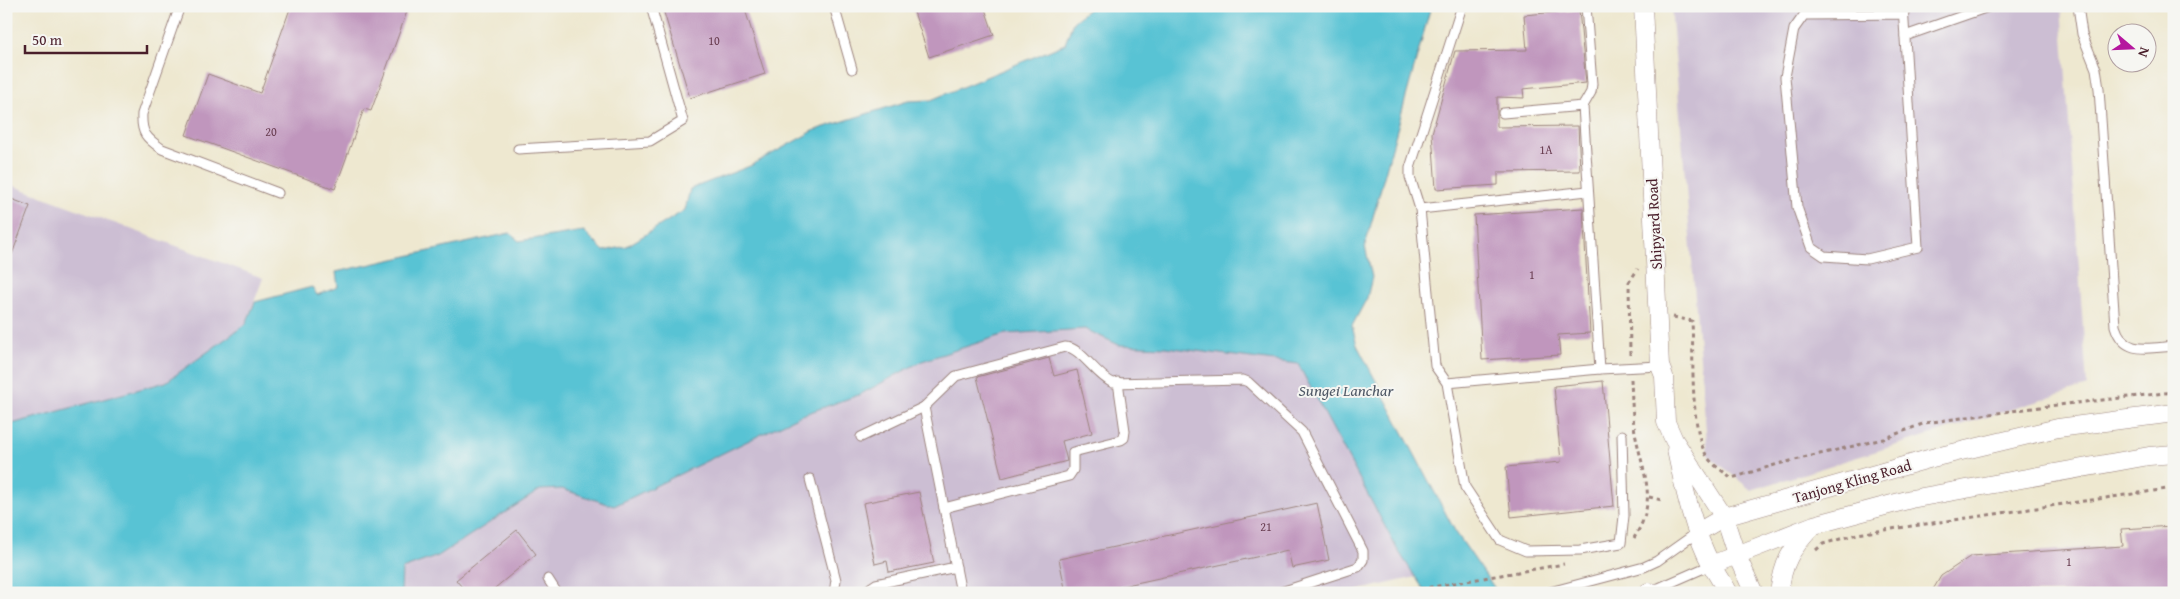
<svg xmlns="http://www.w3.org/2000/svg" width="2180" height="599" viewBox="0 0 2180 599" font-family="'Gentium Book Plus',serif">
  <rect width="100%" height="100%" fill="#f6f6f2"/>
  <filter id="ink" filterUnits="userSpaceOnUse"><feTurbulence type="fractalNoise" baseFrequency=".02" numOctaves="2"/><feDisplacementMap in="SourceGraphic" scale="10" xChannelSelector="R" yChannelSelector="G"/><feConvolveMatrix kernelMatrix="1 2 1 2 8 2 1 2 1" color-interpolation-filters="sRGB"/></filter>
  <filter id="wash" filterUnits="userSpaceOnUse"><feTurbulence type="fractalNoise" baseFrequency=".0096" numOctaves="4" result="noise"/><feDisplacementMap in="SourceGraphic" scale="20" xChannelSelector="R" yChannelSelector="G"/><feGaussianBlur stdDeviation="1.12" result="paint"/><feColorMatrix in="noise" values="0 0 0 0 0 0 0 0 0 0 0 0 0 0 0 0 0 1.4 0 .05"/><feComposite in="paint" operator="in"/></filter>
  <g filter="url(#wash)">
    <rect width="100%" height="100%" fill="#eee8d0"/>
    <g fill="#ccbed3">
      <path d="M1671,6H2061L2087,386L1751,490L1708,455Z"/>
      <path d="M6,183L263,278L246,324L166,382L9,425L6,431Z"/>
      <path d="M1085,329L1119,345L1166,347L1298,363L1397,549L1416,577L1347,593H401L402,569L438,556L540,490L562,489L614,506L799,416L861,394L922,361L1005,334Z"/>
    </g>
    <path fill="#59c3d4" stroke="#527180" d="M1092,6H1105L1112,10L1117,6H1431L1365,246L1372,277L1367,298L1352,326L1357,345L1455,531L1498,593H1426L1397,549L1298,364L1166,347L1119,345L1085,329L1005,334L922,361L861,394L799,416L614,506L562,489L540,490L438,556L402,569L401,593H6V431L8,425L166,382L246,324L255,302L312,287L317,295L338,287L336,272L510,233L519,241L584,231L604,251L627,246L685,210L690,189L750,166L815,130L908,101L931,100L1065,44L1073,22Z"/>
    <g id="blocks">
      <g fill="#c096bd">
        <path d="M291,6H409L371,111L364,109L335,189L186,135L208,74L260,93Z"/>
        <path d="M662,6H744L765,74L690,98Z"/>
        <path d="M912,6H984L994,35L929,57Z"/>
        <path d="M1579,10L1586,83L1523,89L1524,98L1497,97V127L1578,126L1580,171L1498,172V185L1436,189L1432,133L1455,51L1527,50L1524,15Z"/>
        <path d="M6,197L30,206L8,265H6Z"/>
        <path d="M1583,208L1590,333L1558,335L1560,355L1482,360L1474,215Z"/>
        <path d="M1049,358L1054,376L1077,370L1092,433L1062,441L1067,461L1002,478L977,377Z"/>
        <path d="M1603,381L1614,506L1511,517L1506,467L1561,462L1554,386Z"/>
        <path d="M919,492L934,563L889,572L887,561L875,564L863,503Z"/>
        <path d="M1317,503L1329,560L1292,568L1288,550L1090,593H1066L1059,559Z"/>
        <path d="M2174,526V593H1931L1941,576L1971,556L2123,546L2121,529Z"/>
        <path d="M517,530L536,554L489,593H467L456,580Z"/>
      </g>
    </g>
  </g>
  <g filter="url(#ink)">
    <use href="#blocks" fill-opacity="0" stroke="#9c847e" stroke-width="1"/>
    <g fill="none" stroke-linecap="round" stroke-linejoin="round">
      <g stroke="#9c847e" stroke-width="11">
        <g id="lane">
          <path d="M180,6L142,114C141,133 146,138 162,149L278,193"/>
          <path d="M834,6L852,69"/>
          <path d="M1462,6L1410,168V177L1420,209L1435,366L1447,383L1465,487L1500,540L1526,551L1580,550L1621,543L1624,516L1622,435"/>
          <path d="M1586,6L1592,84L1591,92L1583,106L1600,369"/>
          <path d="M1903,6L1918,247L1867,259L1824,256L1811,247L1797,207L1785,77L1794,29L1804,15L1904,14"/>
          <path d="M2078,6L2082,34L2096,69L2099,89L2115,326C2124,356 2148,348 2174,346"/>
          <path d="M1905,36L1991,6"/>
          <path d="M1503,113L1583,106"/>
          <path d="M518,149L650,141L683,121L651,6"/>
          <path d="M1420,209L1588,191"/>
          <path d="M1447,383L1600,369L1660,366"/>
          <path d="M924,407L961,593"/>
          <path d="M861,437L924,407L956,376L1065,347C1080,346 1096,376 1113,383L1243,380L1248,382L1302,432L1363,551V560L1358,567L1278,593"/>
          <path d="M810,479L836,580L834,593"/>
          <path d="M944,508L1069,476L1073,470V452L1121,440L1124,438L1125,431L1118,382"/>
          <path d="M548,579L557,593"/>
          <path d="M1654,590L1711,565"/>
          <path d="M869,593L870,588L876,584L956,567"/>
          <path d="M1546,593L1644,567L1657,561L1698,532"/>
        </g>
      </g>
      <g stroke="#9c847e" stroke-width="19">
        <g id="street">
          <path d="M1643,6L1660,366L1664,376L1666,422L1674,440L1724,517L1736,554L1754,593"/>
          <path d="M1676,450C1684,488 1693,531 1712,566C1717,575 1723,584 1728,593"/>
          <path d="M1698,532L1724,517L1932,458L2058,428L2174,413"/>
          <path d="M1711,565L1814,525L1911,499L2149,456L2174,454"/>
          <path d="M1648,592L1659,593"/>
          <path d="M1779,593C1783,562 1791,549 1812,527"/>
        </g>
      </g>
      <g stroke="#9c847e" stroke-width="3" stroke-dasharray="4 4" stroke-linecap="butt">
        <path d="M1673,317L1692,321C1694,356 1689,430 1708,458C1714,466 1724,472 1732,478L1778,464L1883,439L1925,423L2040,407L2174,392"/>
        <path d="M1630,355L1629,282L1638,269"/>
        <path d="M1631,379C1632,398 1632,419 1636,437C1644,477 1658,500 1634,538"/>
        <path d="M1649,497L1662,500"/>
        <path d="M1816,550L1823,544L1857,534L2174,488"/>
        <path d="M1397,593L1564,564"/>
      </g>
      <use href="#lane" stroke="#fff" stroke-width="9"/>
      <use href="#street" stroke="#fff" stroke-width="18"/>
    </g>
  </g>
  <g text-anchor="middle" dominant-baseline="central" stroke-width="4" stroke-linejoin="round" paint-order="stroke">
    <g font-size="12" fill="#683d50">
      <text x="714" y="40">10</text>
      <text x="271" y="131">20</text>
      <text x="1546" y="149">1A</text>
      <text x="1532" y="274">1</text>
      <text x="1266" y="526">21</text>
      <text x="2069" y="561">1</text>
    </g>
    <g font-size="15" fill="#4a1f2b" stroke="#f6f6f2">
      <text transform="translate(1654 224) rotate(-93)">Shipyard Road</text>
      <text transform="translate(1852 481) rotate(-16)">Tanjong Kling Road</text>
    </g>
    <g font-size="16" font-style="italic" fill="#4f5866" stroke="#f6f6f2">
      <text x="1346" y="390">Sungei Lanchar</text>
    </g>
  </g>
  <rect width="2180" height="599" fill="none" stroke="#f6f6f2" stroke-width="25"/>
  <g transform="translate(2132 48) rotate(109)"><circle r="24" fill="#f6f6f2" stroke="#b1a0a2"/>
  <path d="M0-4L9 19L0 12L-9 19Z" fill="#b5179e"/>
  <text y="-8" font-size="14" font-weight="bold" text-anchor="middle" fill="#4a1f2b">N</text>
  </g>
  <path d="M25 45v8h122v-8" fill="none" stroke="#4a1f2b" stroke-width="2.5"/>
  <text x="32" y="45" font-size="15" fill="#4a1f2b" stroke="#f6f6f2" stroke-width="4" paint-order="stroke">50 m</text>
</svg>
